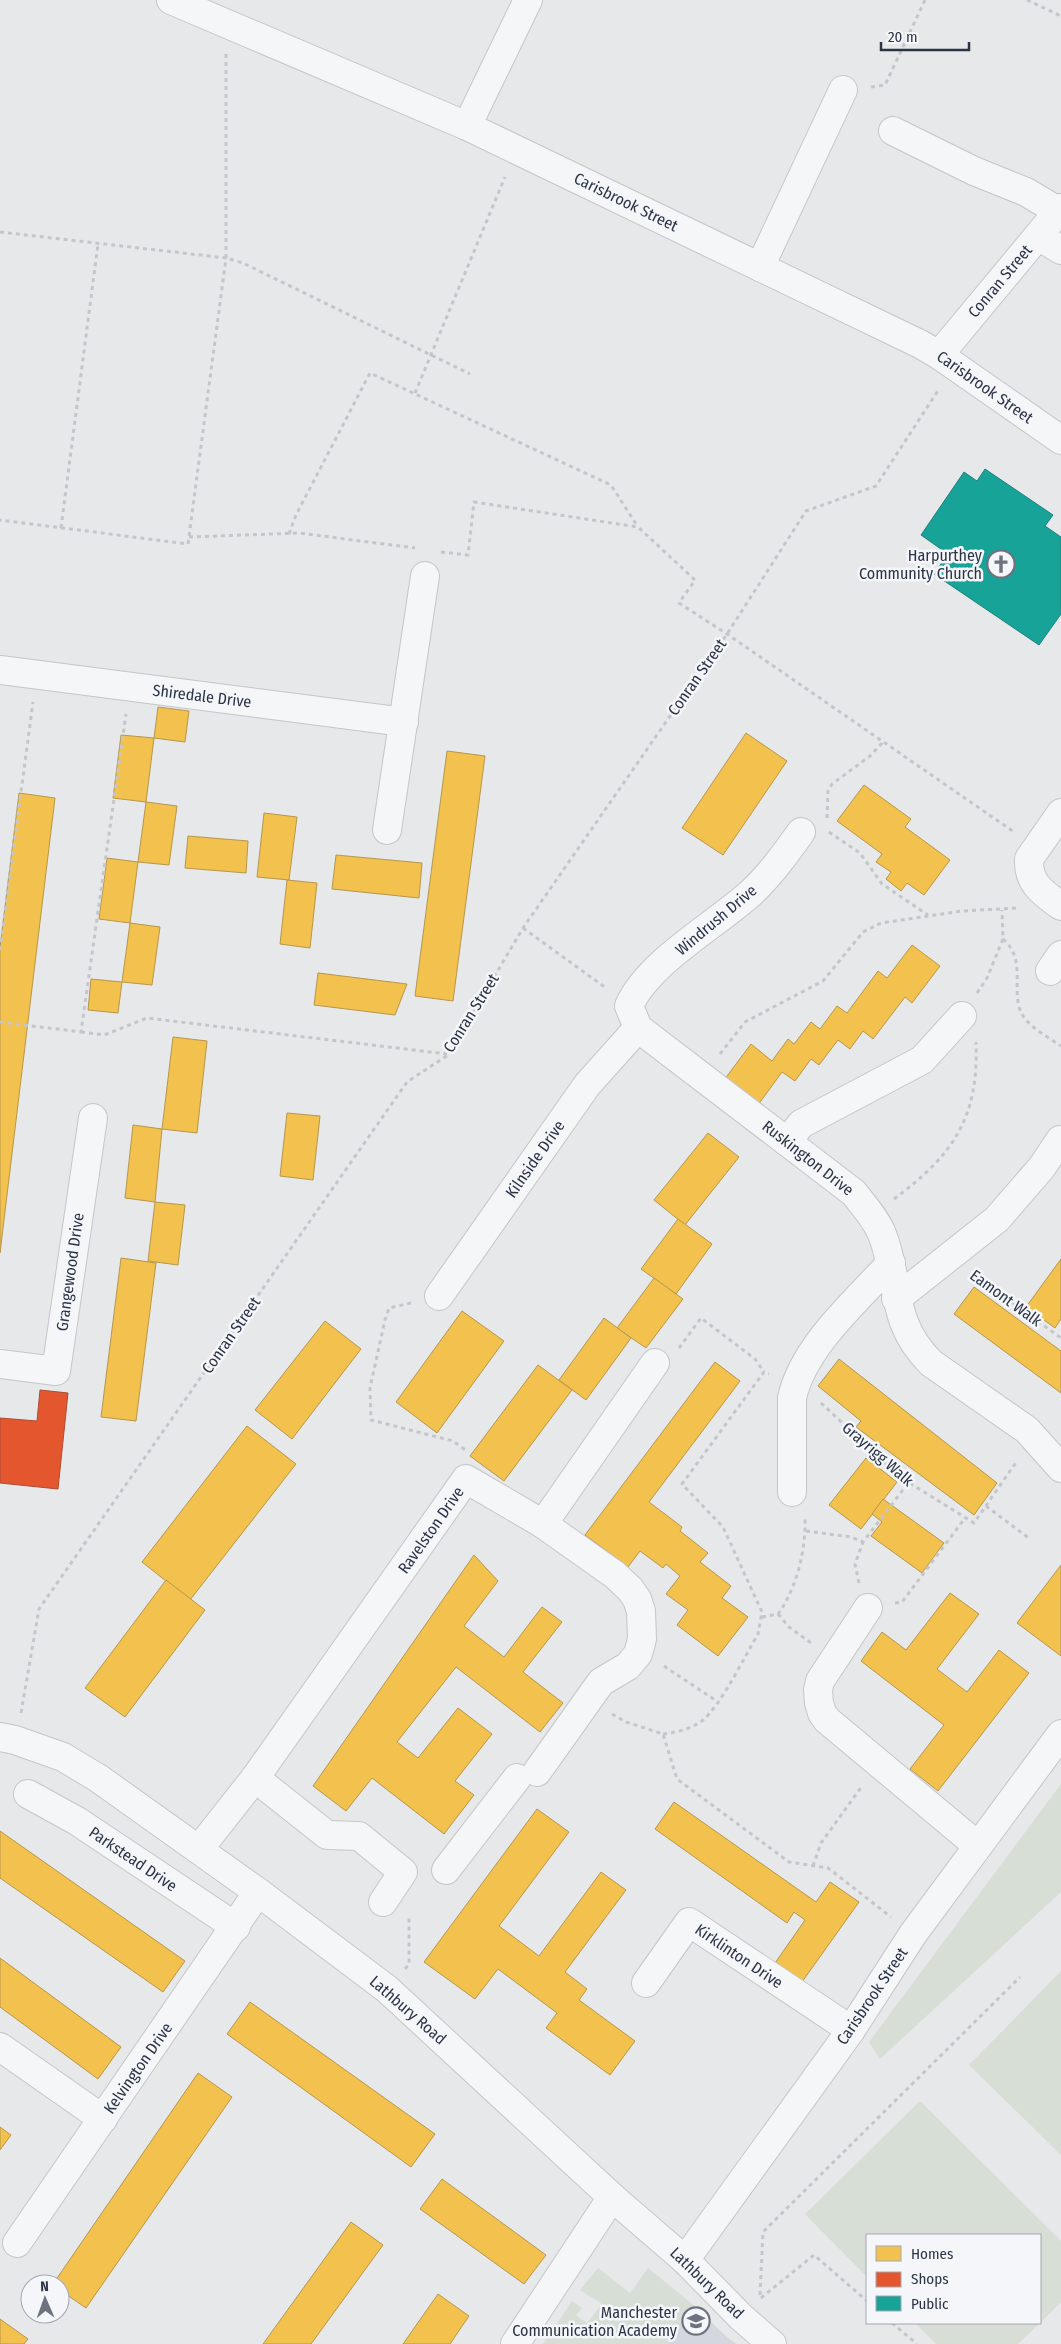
<svg xmlns="http://www.w3.org/2000/svg" width="1061" height="2344" viewBox="0 0 1061 2344" font-family="'Fira Sans Condensed',sans-serif">
  <rect width="100%" height="100%" fill="#e6e8ea"/>
  <path fill="#d4d7dd" d="M692,2304L727,2337L736,2344H668Z"/>
  <g fill="#d6ded6">
    <path d="M1061,1784V1892L880,2059L869,2042Z"/>
    <path d="M1061,1971V2155L969,2065Z"/>
    <path d="M920,2101L1061,2241V2302L1040,2323V2235H867V2277L805,2214Z"/>
    <path d="M598,2268L630,2293L648,2268L692,2304L668,2344H543L572,2301L582,2308L576,2315L587,2323L602,2304L580,2290Z"/>
    <path d="M915,2323H1040L1018,2344H936Z"/>
  </g>
  <g fill="#f2c14e" stroke="#b6974b">
    <path d="M158,707L189,711L185,742L154,738Z"/>
    <path d="M746,733L787,761L723,855L682,828Z"/>
    <path d="M121,735L154,738L146,802L113,798Z"/>
    <path d="M447,751L485,756L453,1001L415,996Z"/>
    <path d="M864,785L911,819L905,827L950,860L924,895L907,883L901,891L886,879L891,872L876,862L882,854L837,821Z"/>
    <path d="M19,793L55,798L0,1253V947Z"/>
    <path d="M146,802L177,806L169,865L138,862Z"/>
    <path d="M264,813L297,817L289,880L257,877Z"/>
    <path d="M188,836L248,841L246,873L185,868Z"/>
    <path d="M336,855L422,863L419,898L332,889Z"/>
    <path d="M107,858L138,862L130,923L99,919Z"/>
    <path d="M287,880L317,883L310,948L280,944Z"/>
    <path d="M130,923L160,927L152,985L122,982Z"/>
    <path d="M912,945L940,966L912,1003L905,997L873,1039L863,1031L850,1049L838,1040L819,1065L811,1059L795,1081L782,1072L758,1105L724,1080L751,1044L772,1061L788,1039L794,1044L811,1022L820,1029L837,1006L847,1013L878,971L887,978Z"/>
    <path d="M318,973L407,984L395,1015L314,1005Z"/>
    <path d="M91,979L122,982L118,1013L88,1010Z"/>
    <path d="M173,1037L207,1041L197,1133L162,1129Z"/>
    <path d="M287,1113L320,1116L313,1180L280,1176Z"/>
    <path d="M133,1125L162,1129L155,1202L125,1198Z"/>
    <path d="M708,1133L739,1157L685,1225L654,1200Z"/>
    <path d="M155,1202L185,1205L178,1265L148,1261Z"/>
    <path d="M678,1219L712,1244L676,1294L641,1269Z"/>
    <path d="M121,1258L156,1263L136,1421L101,1417Z"/>
    <path d="M1061,1259V1319L1055,1328L1026,1307Z"/>
    <path d="M654,1278L683,1299L646,1348L617,1328Z"/>
    <path d="M974,1287L1061,1351V1393L954,1314Z"/>
    <path d="M462,1311L504,1341L437,1433L396,1402Z"/>
    <path d="M604,1318L631,1338L586,1400L559,1380Z"/>
    <path d="M325,1321L361,1349L292,1439L255,1410Z"/>
    <path d="M839,1359L997,1483L974,1515L856,1427L861,1421L818,1386Z"/>
    <path d="M715,1362L740,1381L649,1502L682,1527L680,1531L708,1553L700,1562L731,1586L722,1598L748,1617L718,1656L677,1625L688,1610L666,1594L680,1576L666,1564L663,1568L640,1551L628,1567L585,1535Z"/>
    <path d="M538,1365L572,1390L504,1481L470,1456Z"/>
    <path d="M247,1426L296,1464L190,1600L142,1562Z"/>
    <path d="M866,1458L897,1482L861,1529L829,1505Z"/>
    <path d="M883,1499L944,1543L922,1573L871,1536L882,1522L872,1514Z"/>
    <path d="M474,1555L498,1581L464,1626L504,1657L542,1607L562,1622L523,1672L563,1703L540,1732L456,1667L397,1742L418,1758L458,1708L492,1734L455,1781L474,1795L444,1834L372,1778L346,1811L313,1786Z"/>
    <path d="M1061,1565V1656L1017,1623Z"/>
    <path d="M166,1580L205,1610L125,1717L85,1688Z"/>
    <path d="M950,1593L979,1614L937,1669L967,1692L999,1650L1029,1673L938,1791L910,1769L944,1725L861,1661L882,1632L906,1650Z"/>
    <path d="M674,1802L816,1902L830,1882L859,1902L802,1982L775,1963L805,1920L794,1912L787,1923L655,1829Z"/>
    <path d="M537,1809L569,1832L499,1926L539,1956L601,1872L626,1890L565,1972L587,1989L579,2000L635,2041L610,2075L546,2028L557,2013L498,1969L475,1999L424,1962Z"/>
    <path d="M0,1831L185,1961L163,1992L0,1878Z"/>
    <path d="M0,1958L121,2047L98,2079L0,2007Z"/>
    <path d="M250,2002L435,2134L411,2167L227,2034Z"/>
    <path d="M198,2073L232,2097L86,2308L60,2290V2284H53Z"/>
    <path d="M0,2127L11,2135L0,2150Z"/>
    <path d="M442,2179L546,2255L524,2284L420,2209Z"/>
    <path d="M351,2222L383,2245L311,2344H263Z"/>
    <path d="M438,2294L469,2316L450,2344H403Z"/>
    <path d="M0,2319L28,2339L24,2344H0Z"/>
  </g>
  <path fill="#e4572e" stroke="#ac4c35" d="M40,1390L68,1393L58,1489L0,1483V1418L37,1421Z"/>
  <path fill="#17a398" stroke="#1d827f" d="M985,469L1053,515L1045,526L1061,537V614L1039,645L934,574L948,554L921,535L964,472L977,481Z"/>
  <g fill="none" stroke-linecap="round" stroke-linejoin="round">
    <g stroke="#c4c6c8" stroke-width="30">
      <g id="minor">
        <path d="M171,0L467,126L920,344L939,355L1061,440"/>
        <path d="M467,126L528,0"/>
        <path d="M893,131L974,171L1026,192L1058,211"/>
        <path d="M1038,236L1061,250"/>
        <path d="M760,267L843,90"/>
        <path d="M939,355L1061,208"/>
        <path d="M0,670L404,722"/>
        <path d="M1061,813L1029,859C1028,884 1043,893 1061,906"/>
        <path d="M387,830L425,576"/>
        <path d="M801,832C786,853 771,874 752,892C716,925 648,962 629,1006L638,1028L854,1193C864,1206 876,1219 882,1234C901,1283 889,1321 931,1363L1027,1430L1061,1468"/>
        <path d="M1050,971L1061,955"/>
        <path d="M787,1142L801,1124L922,1060L962,1016"/>
        <path d="M439,1296L587,1085L638,1028"/>
        <path d="M896,1299L997,1219L1042,1167L1060,1140"/>
        <path d="M0,1364L56,1371L93,1118"/>
        <path d="M792,1492V1398C803,1347 857,1300 891,1263"/>
        <path d="M543,1524L655,1363"/>
        <path d="M868,1608L820,1681L818,1690L819,1703L822,1713L827,1720L978,1846"/>
        <path d="M0,1737L15,1740L63,1757L98,1778L258,1892L387,1989L612,2197L685,2260L741,2317L772,2344"/>
        <path d="M255,1778L327,1835L359,1836L403,1872L383,1902"/>
        <path d="M28,1794L77,1821L236,1927"/>
        <path d="M199,1849L255,1778L466,1479L543,1524L615,1575L630,1589L637,1599L641,1611L642,1639L638,1654L628,1666L601,1682L537,1772"/>
        <path d="M446,1870L517,1778"/>
        <path d="M646,1983L689,1922L851,2030"/>
        <path d="M0,2047L103,2119"/>
        <path d="M17,2243L258,1892"/>
        <path d="M685,2260L851,2030L913,1934L1061,1734"/>
        <path d="M515,2344L612,2197"/>
      </g>
    </g>
    <g stroke="#c5c6ca" stroke-width="3" stroke-dasharray="4 4" stroke-linecap="butt">
      <path d="M1027,0L1061,16"/>
      <path d="M226,54V258L243,263L470,374"/>
      <path d="M871,87L885,85L925,0"/>
      <path d="M0,232L226,258L188,544L0,520"/>
      <path d="M415,393L505,177"/>
      <path d="M61,528L98,244"/>
      <path d="M289,534L296,515L370,373L611,485L638,527"/>
      <path d="M189,537L299,533L415,548"/>
      <path d="M441,552L468,555L474,502L638,527L695,580L679,603L727,634L1014,832"/>
      <path d="M827,818L828,791L832,784L870,756L883,742"/>
      <path d="M829,832L860,853L882,884L928,915"/>
      <path d="M523,928L606,988"/>
      <path d="M1003,939C1026,959 1012,986 1020,1010C1025,1025 1048,1037 1061,1046"/>
      <path d="M0,950L33,702"/>
      <path d="M977,993L987,978L1003,939L1002,910"/>
      <path d="M0,1022L81,1032L126,714"/>
      <path d="M81,1032L104,1035L147,1018L447,1054"/>
      <path d="M720,1054L745,1022L823,981L863,932L881,923L962,911L1018,908"/>
      <path d="M894,1199C953,1155 979,1118 976,1042"/>
      <path d="M973,1274L1061,1338"/>
      <path d="M411,1303L389,1308L385,1320L370,1388L371,1420L453,1441L467,1451"/>
      <path d="M679,1348L701,1318L755,1359L764,1372"/>
      <path d="M821,1403L900,1477L974,1523L1017,1461"/>
      <path d="M986,1506L1030,1539"/>
      <path d="M806,1531L851,1537L863,1542L909,1482"/>
      <path d="M859,1583L855,1564L863,1542"/>
      <path d="M895,1603L902,1602L965,1518"/>
      <path d="M778,1614L789,1627L811,1643"/>
      <path d="M762,1617L778,1614C797,1588 806,1549 805,1518"/>
      <path d="M664,1666L718,1702"/>
      <path d="M21,1713L39,1609L407,1082L448,1055L523,928L727,634L806,511L876,486L939,389"/>
      <path d="M612,1714L626,1722L663,1734L677,1779L789,1862L828,1868L891,1917"/>
      <path d="M663,1734C678,1732 691,1729 703,1720C721,1705 745,1656 758,1634L762,1612L723,1527L682,1484L764,1372L769,1374"/>
      <path d="M813,1866L821,1843L862,1786"/>
      <path d="M405,1969L409,1964V1917"/>
      <path d="M760,2295L763,2232L1020,1977"/>
      <path d="M761,2298L814,2255L867,2301"/>
      <path d="M892,2323L917,2344"/>
    </g>
    <use href="#minor" stroke="#f5f6f7" stroke-width="28"/>
  </g>
  <defs>
    <g id="church-ring" transform="scale(1.4375)"><circle r="9.5" fill="#f4f6f9" stroke="#6c737f" stroke-width="1.5"/><path d="M-1.2-6h2.4v3.5h3.3v2.4h-3.3V6h-2.4V-.1h-3.3v-2.4h3.3Z" fill="#6c737f"/></g>
    <g id="school-ring" transform="scale(1.4375)"><circle r="9.5" fill="#f4f6f9" stroke="#6c737f" stroke-width="1.5"/><path d="M0-5L7-2L0 1L-7-2ZM-4 1L0 2.5L4 1V4Q0 6-4 4Z" fill="#6c737f"/></g>
  </defs>
  <g fill-rule="evenodd">
    <use href="#church-ring" x="1001" y="564"/>
    <use href="#school-ring" x="696" y="2321"/>
  </g>
  <g text-anchor="middle" dominant-baseline="central" stroke-width="5" stroke-linejoin="round" paint-order="stroke">
    <g font-size="16" fill="#2b3445" stroke="#f4f6f9">
      <text transform="translate(626 202) rotate(26)">Carisbrook Street</text>
      <text transform="translate(1000 281) rotate(-50)">Conran Street</text>
      <text transform="translate(985 387) rotate(35)">Carisbrook Street</text>
      <text transform="translate(697 677) rotate(-55)">Conran Street</text>
      <text transform="translate(202 696) rotate(7)">Shiredale Drive</text>
      <text transform="translate(716 920) rotate(-40)">Windrush Drive</text>
      <text transform="translate(471 1013) rotate(-58)">Conran Street</text>
      <text transform="translate(808 1158) rotate(38)">Ruskington Drive</text>
      <text transform="translate(535 1159) rotate(-55)">Kilnside Drive</text>
      <text transform="translate(70 1272) rotate(-82)">Grangewood Drive</text>
      <text transform="translate(1006 1298) rotate(36)">Eamont Walk</text>
      <text transform="translate(231 1335) rotate(-55)">Conran Street</text>
      <text transform="translate(878 1454) rotate(41)">Grayrigg Walk</text>
      <text transform="translate(431 1530) rotate(-55)">Ravelston Drive</text>
      <text transform="translate(133 1859) rotate(34)">Parkstead Drive</text>
      <text transform="translate(739 1956) rotate(34)">Kirklinton Drive</text>
      <text transform="translate(872 1996) rotate(-56)">Carisbrook Street</text>
      <text transform="translate(408 2010) rotate(41)">Lathbury Road</text>
      <text transform="translate(138 2068) rotate(-55)">Kelvington Drive</text>
      <text transform="translate(707 2283) rotate(44)">Lathbury Road</text>
    </g>
    <g font-size="16" fill="#2b3445" stroke="#f4f6f9" text-anchor="end">
      <text x="982" y="555">Harpurthey<tspan x="982" dy="18">Community Church</tspan></text>
      <text x="677" y="2312">Manchester<tspan x="677" dy="18">Communication Academy</tspan></text>
    </g>
  </g>
  <rect x="866" y="2234" width="175" height="90" fill="#f4f6f9" stroke="#a4a8b1"/>
  <rect x="876" y="2246" width="25" height="15" fill="#f2c14e" stroke="#a4a8b1"/>
  <text x="911" y="2259" font-size="15" fill="#2b3445">Homes</text>
  <rect x="876" y="2272" width="25" height="15" fill="#e4572e" stroke="#a4a8b1"/>
  <text x="911" y="2284" font-size="15" fill="#2b3445">Shops</text>
  <rect x="876" y="2296" width="25" height="15" fill="#17a398" stroke="#a4a8b1"/>
  <text x="911" y="2309" font-size="15" fill="#2b3445">Public</text>
  <g transform="translate(45 2299) rotate(358)"><circle r="24" fill="#f4f6f9" stroke="#a4a8b1"/>
  <path d="M0-4L9 19L0 12L-9 19Z" fill="#6c737f"/>
  <text y="-8" font-size="14" font-weight="bold" text-anchor="middle" fill="#2b3445">N</text>
  </g>
  <path d="M881 42v8h88v-8" fill="none" stroke="#2b3445" stroke-width="2.5"/>
  <text x="888" y="42" font-size="15" fill="#2b3445" stroke="#f4f6f9" stroke-width="4" paint-order="stroke">20 m</text>
</svg>
